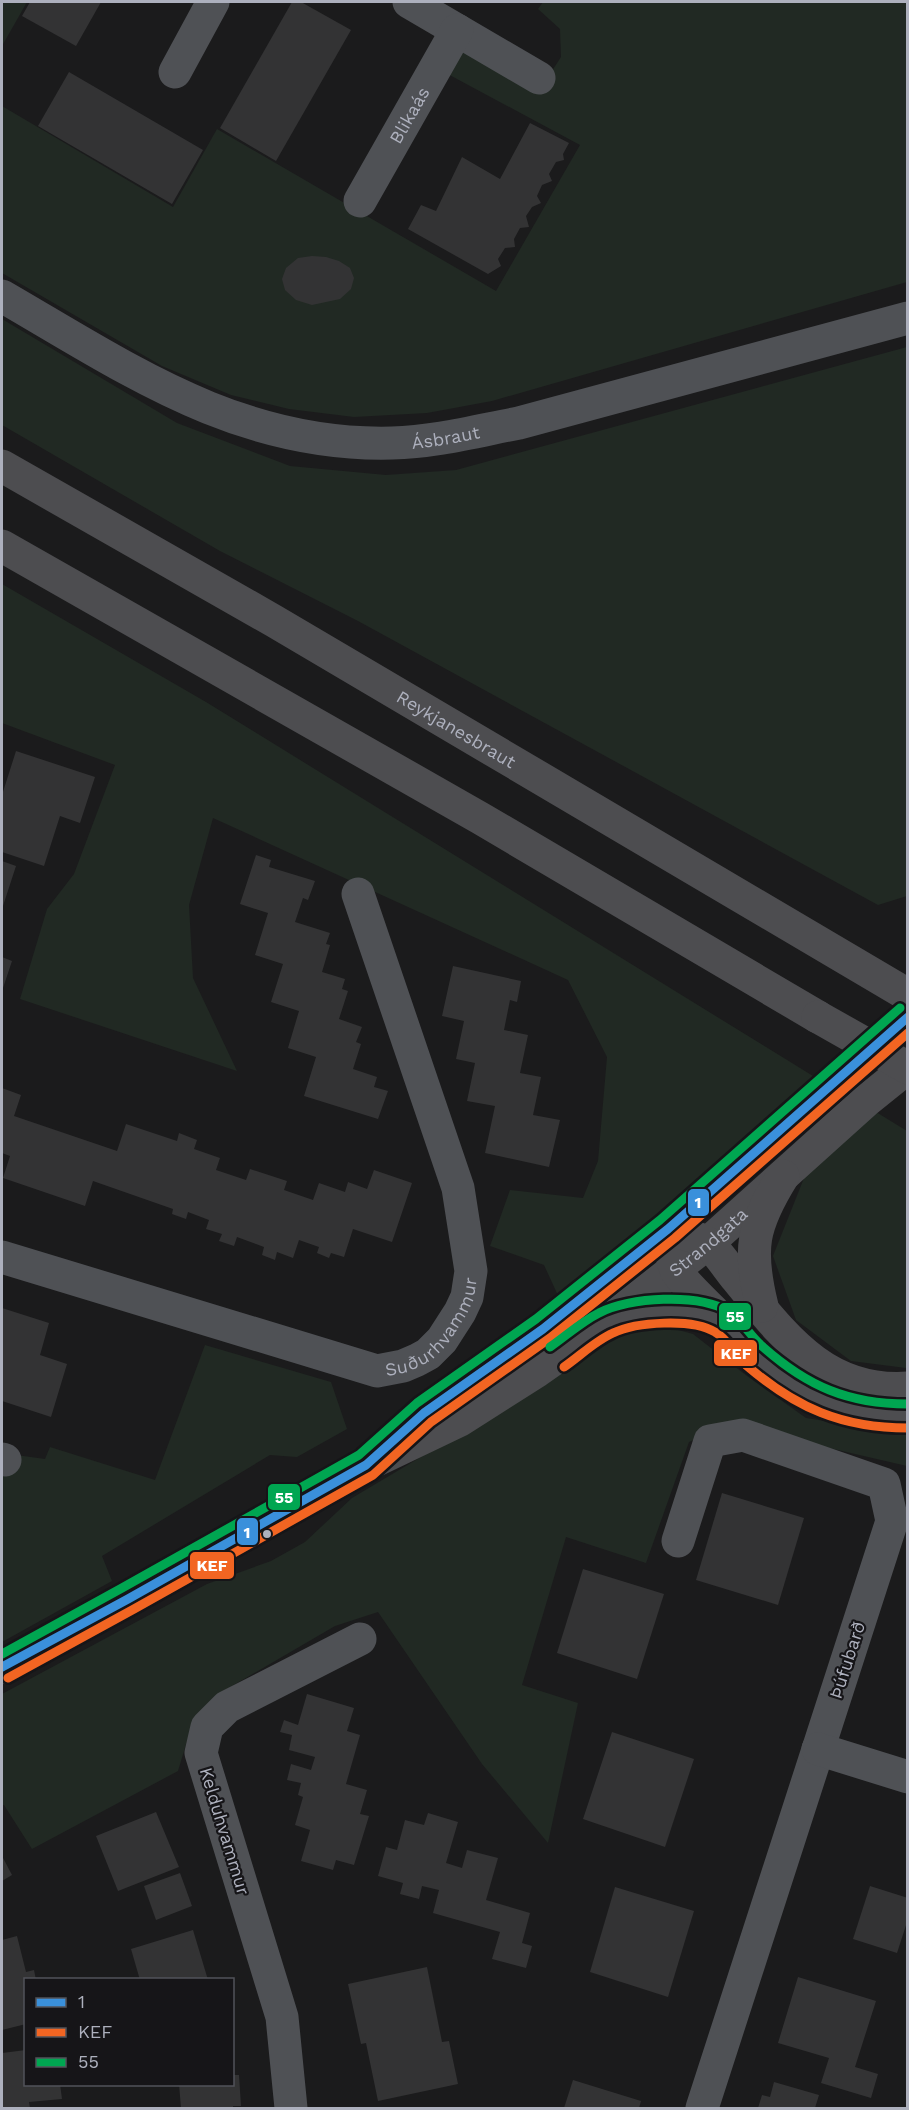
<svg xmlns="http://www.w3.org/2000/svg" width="909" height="2110" viewBox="0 0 909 2110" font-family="'Work Sans',sans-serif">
  <rect width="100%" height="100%" fill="#1b1b1c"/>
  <g fill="#212923">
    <path d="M2,2H27L2,46Z"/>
    <path d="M543,2H907V282L492,401L427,413L354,417L289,409L231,395L162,366L2,273V106L173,207L217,129L496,291L580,145L444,72L461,44L539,91L561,57L560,29L538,9Z"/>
    <path d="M2,319L177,423L290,466L386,475L456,470L907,347V896L878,905L358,621L220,551L2,425Z"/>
    <path d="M2,584L206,702L813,1076L728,1158L561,1302L544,1265L490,1246L510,1190L583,1198L598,1161L607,1057L568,980L213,818L189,905L193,978L237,1071L20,999L47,909L74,874L115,765L2,723Z"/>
    <path d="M876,1112L907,1131L906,1368L851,1361L796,1320L773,1256L804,1178Z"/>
    <path d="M664,1326L693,1334L747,1376L806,1418L907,1434V1466L729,1425L689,1442L646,1563L566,1537L522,1685L578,1703L548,1843L482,1764L378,1612L335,1626L232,1686L203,1709L187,1741L178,1771L32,1849L4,1805H2V1694L207,1584L271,1561L305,1542L352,1498L515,1401L602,1340L635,1327Z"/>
    <path d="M205,1345L331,1382L347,1429L297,1457L270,1455L102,1556L112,1581L2,1642V1453L45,1459L50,1447L155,1480Z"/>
  </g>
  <g fill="#333334">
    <path d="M30,2H101L76,46L22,16Z"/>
    <path d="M292,2H301L351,30L276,161L220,128Z"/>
    <path d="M69,72L203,150L172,204L38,126Z"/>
    <path d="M530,123L569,143L563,154L564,160L556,162L549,174L552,181L542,185L537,196L541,203L532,207L526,216L529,227L520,228L514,239L515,247L505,248L498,259L501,266L488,274L408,229L421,205L436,211L462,157L500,179Z"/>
    <path d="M312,256L326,257L339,261L350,268L354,278L351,289L340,299L312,305L296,300L285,290L282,279L286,268L298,258Z"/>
    <path d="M16,751L95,777L80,823L60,816L44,866L2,852V795Z"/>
    <path d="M256,855L271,860L269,867L315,881L308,900L303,898L295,922L330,933L326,944L330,945L322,972L345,979L342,989L348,991L339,1019L362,1027L356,1042L361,1044L353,1069L377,1077L374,1087L388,1091L378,1119L304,1096L316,1057L288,1048L299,1011L271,1002L283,964L255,955L268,913L240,904Z"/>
    <path d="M2,861L16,866L2,909Z"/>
    <path d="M2,957L12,961L2,991Z"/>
    <path d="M453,966L521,981L517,1002L510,1000L504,1030L528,1035L520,1073L541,1077L533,1115L560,1120L549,1167L485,1153L495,1106L467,1101L475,1063L456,1059L464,1021L442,1016Z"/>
    <path d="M2,1088L21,1095L14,1116L117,1151L126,1124L177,1141L179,1133L197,1140L194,1149L220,1158L216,1170L246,1180L250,1169L287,1181L284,1190L313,1200L319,1183L345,1192L348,1182L367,1189L374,1170L412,1183L392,1242L353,1229L344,1257L331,1253L329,1258L317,1253L319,1247L299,1240L293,1258L277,1252L275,1260L262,1255L264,1247L237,1237L234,1246L219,1241L222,1234L206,1229L209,1220L188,1212L186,1219L172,1214L173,1209L93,1181L85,1206L3,1178L10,1156L2,1153Z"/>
    <path d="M2,1308L49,1323L40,1355L67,1364L51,1417L2,1401Z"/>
    <path d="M722,1493L804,1518L778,1605L696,1580Z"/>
    <path d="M583,1569L664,1594L637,1679L557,1653Z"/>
    <path d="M307,1694L354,1708L347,1731L360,1735L346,1784L367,1790L360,1814L369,1816L354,1865L336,1860L333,1870L301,1861L310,1830L295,1825L303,1797L298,1795L301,1783L287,1780L291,1764L311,1770L315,1757L289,1750L292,1735L280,1732L284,1720L298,1725Z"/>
    <path d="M612,1732L694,1759L665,1847L583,1819Z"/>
    <path d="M156,1812L179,1867L118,1891L96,1836Z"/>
    <path d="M428,1813L458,1822L446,1863L462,1868L467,1850L498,1858L486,1900L530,1913L522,1943L532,1946L526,1968L492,1959L500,1932L433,1913L439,1890L422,1886L419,1899L400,1894L403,1883L378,1876L386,1847L397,1850L405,1820L424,1825Z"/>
    <path d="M2,1856L12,1875L2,1881Z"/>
    <path d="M180,1873L192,1906L156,1920L144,1886Z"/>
    <path d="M870,1886L908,1898V1919L897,1953L853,1939Z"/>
    <path d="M615,1887L694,1911L668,1997L590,1972Z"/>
    <path d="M193,1930L208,1980H140L131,1949Z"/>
    <path d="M17,1936L26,1972L34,1970L36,1980H26V2024L2,2030V1940Z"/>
    <path d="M427,1967L442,2042L449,2041L458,2084L378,2101L366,2043L361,2044L348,1984Z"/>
    <path d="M798,1977L876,2001L855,2067L878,2074L871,2098L821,2083L829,2058L778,2043Z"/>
    <path d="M26,2050V2084H60L62,2099L29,2102L30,2108H2V2053Z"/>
    <path d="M232,2075H239L241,2106H233V2108H181L179,2084H232Z"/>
    <path d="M573,2080L641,2101L639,2108H564Z"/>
    <path d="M774,2082L819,2095L815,2108H758L762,2095L770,2097Z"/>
  </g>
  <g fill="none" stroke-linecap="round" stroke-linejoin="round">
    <g stroke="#4f5155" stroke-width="33">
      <path d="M409,2L539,78"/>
      <path d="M175,72L213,2"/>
      <path id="s1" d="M360,201L457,30"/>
      <path id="s2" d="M2,1257L377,1371L403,1366L417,1360L428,1354L442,1340L460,1312L467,1297L471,1271L458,1188L358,894"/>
      <path d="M2,1459L5,1460"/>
      <path d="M678,1541L710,1441L743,1435L884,1484L892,1521L702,2108"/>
      <path d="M818,1749L908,1777"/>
      <path d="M291,2108L282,2017L201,1753L207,1727L227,1707L360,1639"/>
    </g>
    <path stroke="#4f5155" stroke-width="33" id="s3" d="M2,296C128,369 239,447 392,443C435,442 477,431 519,423L908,318"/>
    <g stroke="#4d4d50" stroke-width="33">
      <path d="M391,1443L424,1413L543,1329L668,1229L908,1017"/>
      <path id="s4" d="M2,1667L128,1599L366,1465L460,1420L537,1371L607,1322L708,1243L866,1101L908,1067"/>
    </g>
    <g stroke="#4d4d50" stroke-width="33">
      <path id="s5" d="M2,466L274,621L908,995"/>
      <path d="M2,546L480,818L818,1017"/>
      <path d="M668,1229C670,1240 671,1261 676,1270C680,1279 704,1302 713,1311C769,1374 817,1421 908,1416"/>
      <path d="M668,1229C680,1233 697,1236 707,1243C715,1248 730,1271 737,1279C784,1336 825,1394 908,1388"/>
      <path d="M762,1306C748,1249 752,1226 783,1176"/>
      <path d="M607,1322C649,1310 678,1308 722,1321"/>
    </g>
    <path stroke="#4d4d50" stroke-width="33" d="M818,1017L908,1068"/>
    <g stroke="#161518" stroke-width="14">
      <path id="bus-1" d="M2,1667L128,1599L366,1465L424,1413L543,1329L668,1229L908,1017"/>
    </g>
    <g stroke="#161518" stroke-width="14">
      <g id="bus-2">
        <path d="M564,1367C580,1356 595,1341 613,1333C636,1322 692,1318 715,1332C728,1339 735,1355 746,1365C796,1408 842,1428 908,1428"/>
        <path d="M8,1678L134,1609L373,1475L431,1422L550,1338L675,1238L908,1033"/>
      </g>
    </g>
    <g stroke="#161518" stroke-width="14">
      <g id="bus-3">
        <path d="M550,1347C566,1336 581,1322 599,1313C629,1297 698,1293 728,1311C742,1320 750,1336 763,1347C807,1386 848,1404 908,1404"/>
        <path d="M2,1654L122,1588L359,1455L417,1403L536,1319L660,1220L900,1008"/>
      </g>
    </g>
    <use href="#bus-1" stroke="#3a90db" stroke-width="9"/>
    <use href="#bus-2" stroke="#f26522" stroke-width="9"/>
    <use href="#bus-3" stroke="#00a651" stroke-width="9"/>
  </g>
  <circle fill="#adb0bd" stroke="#161518" stroke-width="2" cx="267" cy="1534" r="5"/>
  <g text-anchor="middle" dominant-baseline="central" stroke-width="4.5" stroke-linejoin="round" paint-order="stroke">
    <g font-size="18" fill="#adb0bd" stroke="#161518">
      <text stroke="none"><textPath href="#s1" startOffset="99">Blikaás</textPath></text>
      <text stroke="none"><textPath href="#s3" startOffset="477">Ásbraut</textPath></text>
      <text stroke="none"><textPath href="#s5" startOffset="525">Reykjanesbraut</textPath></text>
      <text stroke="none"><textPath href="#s4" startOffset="826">Strandgata</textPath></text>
      <text stroke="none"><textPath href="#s2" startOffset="468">Suðurhvammur</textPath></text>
      <text transform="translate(847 1660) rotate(-72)">Þúfubarð</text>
      <text transform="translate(225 1831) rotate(73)">Kelduhvammur</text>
    </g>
  </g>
  <g stroke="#161518" stroke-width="2">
    <rect x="687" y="1188" width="23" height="29" rx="6" fill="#3a90db"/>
    <rect x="718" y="1302" width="34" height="29" rx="6" fill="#00a651"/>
    <rect x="713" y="1339" width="45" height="28" rx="6" fill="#f26522"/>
    <rect x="267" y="1483" width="34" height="28" rx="6" fill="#00a651"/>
    <rect x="236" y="1517" width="23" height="29" rx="6" fill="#3a90db"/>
    <rect x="189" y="1551" width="46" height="29" rx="6" fill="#f26522"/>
  </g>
  <g font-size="16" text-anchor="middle" font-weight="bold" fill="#fff">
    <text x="698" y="1208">1</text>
    <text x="735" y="1322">55</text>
    <text x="736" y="1359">KEF</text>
    <text x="284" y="1503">55</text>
    <text x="247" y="1538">1</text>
    <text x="212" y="1571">KEF</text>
  </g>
  <rect width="909" height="2110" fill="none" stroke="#adb0bd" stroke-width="6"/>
  <rect x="24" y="1978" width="210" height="108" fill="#161518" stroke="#52535a" stroke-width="1.5"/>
  <rect x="36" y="1998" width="30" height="9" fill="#3a90db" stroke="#52535a" stroke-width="1.5"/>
  <text x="78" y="2008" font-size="18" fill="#adb0bd">1</text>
  <rect x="36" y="2028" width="30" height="9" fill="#f26522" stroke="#52535a" stroke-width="1.5"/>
  <text x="78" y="2038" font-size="18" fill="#adb0bd">KEF</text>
  <rect x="36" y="2058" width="30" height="9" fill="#00a651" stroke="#52535a" stroke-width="1.5"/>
  <text x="78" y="2068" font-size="18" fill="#adb0bd">55</text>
</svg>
